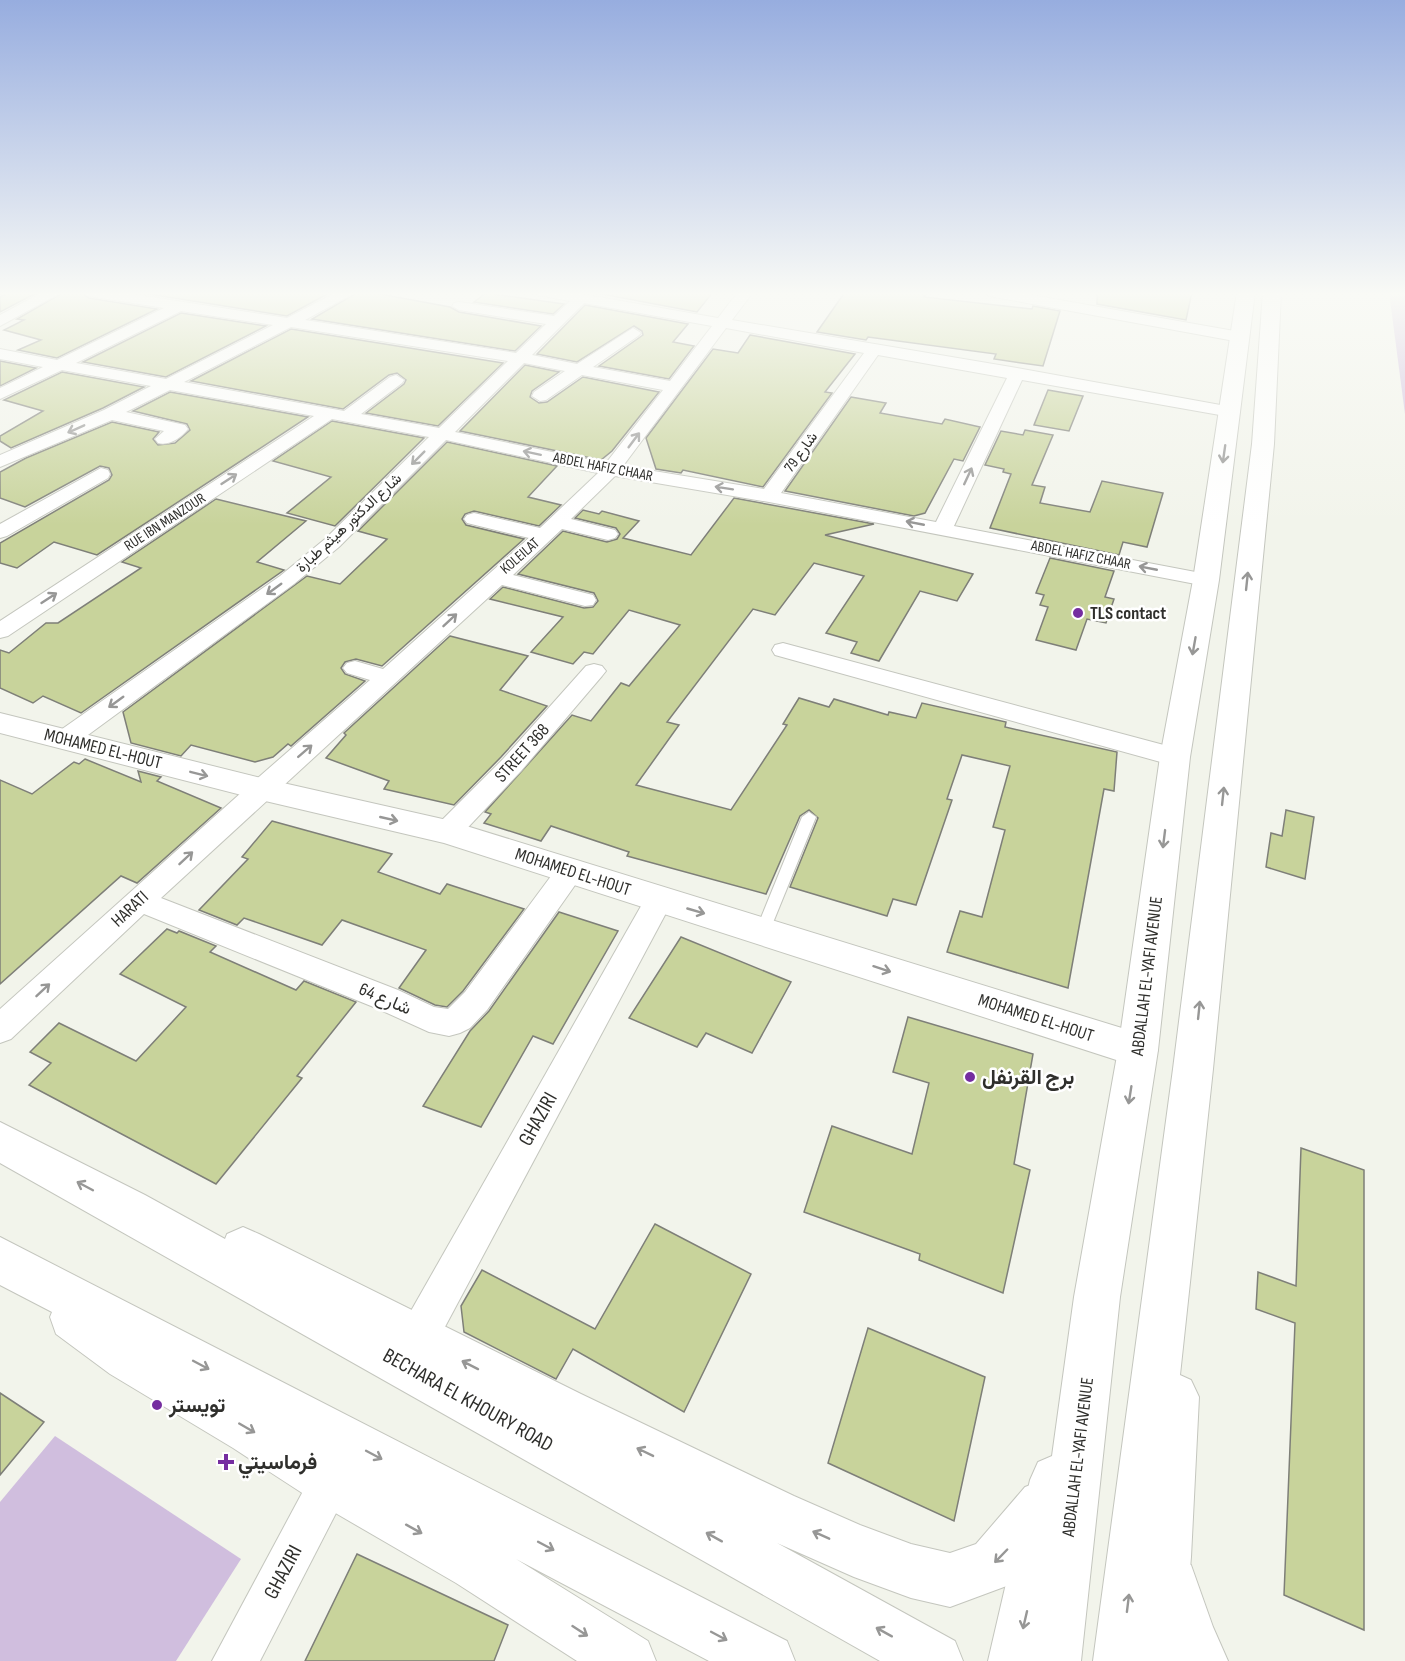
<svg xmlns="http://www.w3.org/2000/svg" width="1405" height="1661" viewBox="0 0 1405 1661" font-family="'Sofia Sans Condensed',Vazirmatn,sans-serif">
  <rect width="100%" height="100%" fill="#f2f4eb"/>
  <g fill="#d0bede">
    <path d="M1389,292H1405V414Z"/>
    <path d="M55,1436L241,1559L176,1661H0V1502Z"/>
  </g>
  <g fill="#c8d39b" stroke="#7e7f78" stroke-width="1.5">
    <path d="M10,292H38L0,312V297Z"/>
    <path d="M64,292H80L89,298L157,309L57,358L18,350L41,340L4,330L24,320L17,319Z"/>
    <path d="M136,292H331L287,316Z"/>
    <path d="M358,292L380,294L450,307L459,312L541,326L515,351L312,319Z"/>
    <path d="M591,292H713L697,312Z"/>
    <path d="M845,292H927L924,297L1032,309L1033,306L1060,311L1043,366L994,359L996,354L868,337L866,340L817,332Z"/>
    <path d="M1097,292H1192L1186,320L1097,304Z"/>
    <path d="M486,293L564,304L553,314L474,302Z"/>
    <path d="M585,305L688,324L673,342L694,346L669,379L599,366L643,335L642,331L634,326L577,362L537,354Z"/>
    <path d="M181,313L266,326L166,377L83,362Z"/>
    <path d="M291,329L503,363L438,426L366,413L404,384L406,380L397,373L389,375L343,409L191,381Z"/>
    <path d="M750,335L855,354L825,392L832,393L763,487L683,470L681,473L656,469L646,438L713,349L738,353Z"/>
    <path d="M0,361L36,368L0,386Z"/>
    <path d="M525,365L559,372L532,391L530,397L539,403L547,402L583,377L659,392L612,451L601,460L460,431Z"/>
    <path d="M62,372L144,387L103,408L11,448L0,441V436L43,411L4,400Z"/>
    <path d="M1048,390L1083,396L1069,431L1034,425Z"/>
    <path d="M170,392L308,417L97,555L54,542L17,568L0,563V543L109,480L112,475L109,468L100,466L25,507L0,498V472L26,458L112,422L159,432L153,439L158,445L175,443L190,430L187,424L133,411Z"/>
    <path d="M851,397L886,403L880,413L942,424L945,419L980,427L963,461L954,459L925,513L914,516L785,491Z"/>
    <path d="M332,421L424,438L335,526L287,513L331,477L273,461Z"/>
    <path d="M1025,430L1053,435L1032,485L1045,487L1040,503L1090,512L1102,481L1163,493L1147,547L1123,542L1119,555L990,528L1011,474L1003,472L1004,469L985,465L1001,431L1023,435Z"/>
    <path d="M447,442L557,466L528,497L561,505L539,526L474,511L465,514L462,519L466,525L524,539L382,666L356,659L345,662L341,668L345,674L365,681L291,746L288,744L273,757L255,762L191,745L181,756L131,743L123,712L307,576L340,584L387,539L358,531Z"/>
    <path d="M734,498L874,524L825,535L973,574L957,601L920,591L879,661L851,653L857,642L826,633L864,576L814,563L775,615L753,609L667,722L679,725L636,785L731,810L787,725L783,724L799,698L829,707L834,699L888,715L889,712L916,718L922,703L1006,722L1005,727L1117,752L1114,791L1104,789L1068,988L947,952L960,911L982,917L1005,830L993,827L1010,766L962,755L947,799L952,800L916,905L893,899L887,916L790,887L818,818L809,810L800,816L766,894L627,856L629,852L551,826L541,841L484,823L491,814L485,812L572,715L591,721L621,683L629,686L680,625L629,610L593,654L584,652L573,664L531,652L563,617L490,599L503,587L584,608L593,607L598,601L594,593L518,574L563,531L607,542L617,539L620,534L616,528L575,518L583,510L599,514L602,511L639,521L623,538L691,555Z"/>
    <path d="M216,499L306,521L257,562L284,570L81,713L43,696L33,703L0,688V650L9,653L46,623H58L141,568L122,562Z"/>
    <path d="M1050,558L1114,571L1105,597L1114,599L1106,623L1087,619L1076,650L1036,640L1048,607L1040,605L1044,595L1036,593Z"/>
    <path d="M450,636L528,656L500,690L547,706L501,757L454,805L384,789L389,781L326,758L346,735L344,733Z"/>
    <path d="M85,759L141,782L138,771L161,777L157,781L221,808L137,883L121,876L0,984V780L32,794L74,762L79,764Z"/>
    <path d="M1286,810L1314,817L1305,879L1266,867L1271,833L1282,836Z"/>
    <path d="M272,821L392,854L378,872L440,894L447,884L524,909L463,991L447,1007L435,1005L399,988L426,950L342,920L322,945L244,918L237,925L199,910L248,859L242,857Z"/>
    <path d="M559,912L618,931L553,1044L533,1036L481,1127L423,1106L470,1031L489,1011Z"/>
    <path d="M167,929L177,933L179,931L216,946L210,952L296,990L304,981L356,1002L297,1076L302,1078L216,1184L29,1085L51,1063L30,1052L59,1023L136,1061L186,1007L120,974Z"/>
    <path d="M681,937L791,982L752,1053L706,1033L697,1047L629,1018Z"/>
    <path d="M908,1017L1033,1054L1014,1164L1030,1170L1003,1293L919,1260L920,1254L804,1212L832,1126L912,1154L929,1083L893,1072Z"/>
    <path d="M1301,1148L1364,1170V1630L1284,1595L1295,1323L1256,1309L1258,1272L1296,1286Z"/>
    <path d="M655,1224L751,1274L684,1412L573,1349L556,1379L464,1332L461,1306L482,1270L595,1329Z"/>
    <path d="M868,1328L985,1377L954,1521L828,1463Z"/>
    <path d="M0,1393L44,1422L0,1475Z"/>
    <path d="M357,1554L508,1625L494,1661H305Z"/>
  </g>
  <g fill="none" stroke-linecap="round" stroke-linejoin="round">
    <g stroke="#c4c6be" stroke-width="2">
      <path id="lane" d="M809,812L816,817L770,930L768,934L763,936L758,934L756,930L802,817Z"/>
    </g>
    <g stroke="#c4c6be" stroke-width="2">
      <g id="street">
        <path d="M43,292H62L0,326V315Z"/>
        <path d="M82,292H119L287,318L337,292H356L305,320L516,353L546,324L459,310L452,306L454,303L459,302L554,316L570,301L538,295L536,292H570L718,318L738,292H753L732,320L1017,368L1237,408L1240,412L1237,416L1231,417L1022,380L954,526L1206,574L1213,576L1217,580L1213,584L1206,586L769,502L615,476L571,519L615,530L618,534L615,538L608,540L562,529L513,575L593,595L596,600L593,605L585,606L502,585L161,898L398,990L434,1007L448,1009L465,992L560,864L570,860L580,864L584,871L580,878L487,1010L470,1028L460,1033L449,1036L429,1032L376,1008L144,914L11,1039L0,1043V1009L252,783L370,680L347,673L343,668L347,663L355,661L383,669L529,538L467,523L464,519L467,515L474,513L540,528L598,473L446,440L339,547L294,584L73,746L64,748L55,746L52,740L55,734L280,576L325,539L429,437L332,419L8,636L0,638V621L314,416L170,390L126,412L185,425L188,429C181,438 169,446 158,443L155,439L164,431L112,420L0,467V455L104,410L151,386L62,370L0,399V388L43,367L0,359V349L57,360L164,308L89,296ZM584,303L712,326L670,381L593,367L638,336L641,333L633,328L577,364L532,355ZM181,311L273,325L166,379L76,363ZM291,327L508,361L439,428L361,414L402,383L404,380L396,375L390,377L344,411L184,382ZM726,328L864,353L764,489L623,466ZM878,355L1007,378L936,522L781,493ZM524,363L565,371L534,392L532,396L540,401L546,400L582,375L663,390L606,463L455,432Z"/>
        <path d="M982,292H1015L1240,332L1248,337L1240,342L989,296Z"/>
        <path d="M101,468L108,470L110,474L108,478L7,536L0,538V524Z"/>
        <path d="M783,643L1175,748L1184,751L1188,757L1184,763L1175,766L775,655L772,650L775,645Z"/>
        <path d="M594,664L602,666L606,671L602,676L521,771L457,839L447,842L437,839L433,832L437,825L503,759L586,666Z"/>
        <path d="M659,889L669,892L673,900L431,1353L417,1358L403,1353L398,1339L403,1325L649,892Z"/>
        <path d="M331,1461L346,1467L352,1482L260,1661H212L316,1467Z"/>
      </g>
    </g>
    <g stroke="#c4c6be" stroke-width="2">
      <path id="secondary" d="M0,713L261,778L447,820L1138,1033L1152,1038L1158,1050L1152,1062L1138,1067L444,843L261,800L0,733Z"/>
    </g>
    <g stroke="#c4c6be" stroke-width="2">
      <g id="primary">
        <path d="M0,1122L145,1195L225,1239L227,1234L243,1227L259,1234L581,1394L794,1496L860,1525L911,1544L950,1553L976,1544L1025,1487L1044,1480L1063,1487L1070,1506L1063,1525L1012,1584L950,1607L911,1598L854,1577L777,1543L955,1641L963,1661H880L0,1163Z"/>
        <path d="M0,1237L787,1641L795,1661H709L516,1559L648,1641L656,1661H577L456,1583L313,1500L233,1448L110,1374L56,1334L50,1317L52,1312L0,1285Z"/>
        <path d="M1172,1557L1191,1565L1213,1627L1228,1661H1170L1160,1637L1145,1584L1153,1565Z"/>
      </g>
    </g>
    <g stroke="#c4c6be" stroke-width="2">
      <g id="highway">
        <path d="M1237,292H1255L1219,580L1190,757L1158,1050L1120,1297L1081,1661H988L1030,1480L1038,1462L1052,1456L1074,1297L1118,1050L1160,757L1193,580Z"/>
        <path d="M1263,292H1281L1274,444L1213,1069L1180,1375L1191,1380L1199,1397L1191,1557L1182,1661H1093L1173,1069L1252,444Z"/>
      </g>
    </g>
    <use href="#lane" fill="#fff" fill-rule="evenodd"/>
    <use href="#street" fill="#fff" fill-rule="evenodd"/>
    <use href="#secondary" fill="#fff" fill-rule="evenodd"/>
    <use href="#primary" fill="#fff" fill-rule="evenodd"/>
    <use href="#highway" fill="#fff" fill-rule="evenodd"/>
  </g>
  <defs><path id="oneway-shaft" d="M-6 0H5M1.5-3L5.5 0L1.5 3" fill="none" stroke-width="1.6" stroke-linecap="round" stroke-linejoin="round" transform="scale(1.5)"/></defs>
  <g stroke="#979796">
    <use href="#oneway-shaft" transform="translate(76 429) rotate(156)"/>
    <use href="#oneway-shaft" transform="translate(634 440) rotate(-53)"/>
    <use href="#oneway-shaft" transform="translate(532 453) rotate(-168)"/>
    <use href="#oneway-shaft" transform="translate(1224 454) rotate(98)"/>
    <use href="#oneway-shaft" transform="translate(418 458) rotate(135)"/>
    <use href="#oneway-shaft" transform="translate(968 476) rotate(-65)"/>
    <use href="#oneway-shaft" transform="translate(229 479) rotate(-33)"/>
    <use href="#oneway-shaft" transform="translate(724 488) rotate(-171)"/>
    <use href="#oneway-shaft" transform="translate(915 523) rotate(-169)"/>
    <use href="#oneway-shaft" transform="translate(1148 568) rotate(-169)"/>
    <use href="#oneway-shaft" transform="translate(1247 581) rotate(-84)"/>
    <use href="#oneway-shaft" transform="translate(274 589) rotate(144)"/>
    <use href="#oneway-shaft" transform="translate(49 598) rotate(-33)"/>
    <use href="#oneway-shaft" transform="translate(450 620) rotate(-43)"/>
    <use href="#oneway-shaft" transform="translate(1194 646) rotate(100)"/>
    <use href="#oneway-shaft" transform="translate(116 702) rotate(144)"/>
    <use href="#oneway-shaft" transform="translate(305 751) rotate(-41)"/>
    <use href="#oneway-shaft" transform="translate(199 774) rotate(14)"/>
    <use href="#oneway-shaft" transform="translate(1223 796) rotate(-84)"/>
    <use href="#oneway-shaft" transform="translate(389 819) rotate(13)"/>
    <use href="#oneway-shaft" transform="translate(1164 839) rotate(97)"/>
    <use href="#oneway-shaft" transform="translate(186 858) rotate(-43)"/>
    <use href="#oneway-shaft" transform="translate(696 911) rotate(16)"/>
    <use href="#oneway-shaft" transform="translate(882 969) rotate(18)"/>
    <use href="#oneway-shaft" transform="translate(43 990) rotate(-43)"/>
    <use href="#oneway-shaft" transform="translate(1199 1010) rotate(-84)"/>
    <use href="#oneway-shaft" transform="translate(1130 1095) rotate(99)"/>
    <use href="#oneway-shaft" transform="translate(85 1186) rotate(-152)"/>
    <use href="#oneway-shaft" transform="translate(201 1365) rotate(28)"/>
    <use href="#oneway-shaft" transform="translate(470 1365) rotate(-153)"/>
    <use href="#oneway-shaft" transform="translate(247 1428) rotate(30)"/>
    <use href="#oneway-shaft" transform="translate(645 1452) rotate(-154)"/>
    <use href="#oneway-shaft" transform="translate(374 1455) rotate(28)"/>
    <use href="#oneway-shaft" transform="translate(414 1529) rotate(29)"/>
    <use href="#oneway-shaft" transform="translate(821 1535) rotate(-156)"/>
    <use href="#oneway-shaft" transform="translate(714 1537) rotate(-151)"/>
    <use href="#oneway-shaft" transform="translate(546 1546) rotate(28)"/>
    <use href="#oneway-shaft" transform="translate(1001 1556) rotate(134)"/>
    <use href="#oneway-shaft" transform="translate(1128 1603) rotate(-83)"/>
    <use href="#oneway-shaft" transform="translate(1025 1620) rotate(103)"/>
    <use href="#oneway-shaft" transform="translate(580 1631) rotate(33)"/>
    <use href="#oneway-shaft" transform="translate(884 1632) rotate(-151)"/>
    <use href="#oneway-shaft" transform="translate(719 1636) rotate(28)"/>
  </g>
  <linearGradient id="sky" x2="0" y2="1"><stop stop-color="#97addf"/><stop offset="0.56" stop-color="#f9faf6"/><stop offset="1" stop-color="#f9faf6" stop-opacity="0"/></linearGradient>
  <rect width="1405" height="525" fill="url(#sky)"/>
  <g fill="#752da0" stroke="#fff" stroke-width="2">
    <circle cx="1078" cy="613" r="6"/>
    <circle cx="970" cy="1077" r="6"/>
    <circle cx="157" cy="1405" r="6"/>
    <path d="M223 1453h6v6h6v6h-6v6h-6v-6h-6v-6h6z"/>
  </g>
  <g text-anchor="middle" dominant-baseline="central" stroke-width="5" stroke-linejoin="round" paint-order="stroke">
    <g font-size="15" fill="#2f2f2c" stroke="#fff">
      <text transform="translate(801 452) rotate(-54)">شارع 79</text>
      <text transform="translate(603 467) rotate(11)">ABDEL HAFIZ CHAAR</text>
      <text transform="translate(165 522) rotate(-33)">RUE IBN MANZOUR</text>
      <text transform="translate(349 523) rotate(-43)">شارع الدكتور هيثم طبارة</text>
      <text transform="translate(1081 555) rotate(11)">ABDEL HAFIZ CHAAR</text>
      <text transform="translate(520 556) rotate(-41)">KOLEILAT</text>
    </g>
    <g font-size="18" font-weight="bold" fill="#2f2f2c" stroke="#fff" text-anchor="start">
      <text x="1090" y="613">TLS contact</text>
    </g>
    <g font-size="18" fill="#2f2f2c" stroke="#fff">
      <text transform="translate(103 749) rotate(14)">MOHAMED EL-HOUT</text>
      <text transform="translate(522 753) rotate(-48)">STREET 368</text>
      <text transform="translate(573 872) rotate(18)">MOHAMED EL-HOUT</text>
      <text transform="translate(130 909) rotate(-43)">HARATI</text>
      <text transform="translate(1147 976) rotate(-83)">ABDALLAH EL-YAFI AVENUE</text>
      <text transform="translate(385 999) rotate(23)">شارع 64</text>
      <text transform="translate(1036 1018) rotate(18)">MOHAMED EL-HOUT</text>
      <text transform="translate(1078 1457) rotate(-83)">ABDALLAH EL-YAFI AVENUE</text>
    </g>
    <g font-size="21" font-weight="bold" fill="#2f2f2c" stroke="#fff" text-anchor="start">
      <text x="982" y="1077">برج القرنفل</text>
      <text x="169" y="1405">تويستر</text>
      <text x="238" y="1462">فرماسيتي</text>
    </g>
    <g font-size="21" fill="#2f2f2c" stroke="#fff">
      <text transform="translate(538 1119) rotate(-61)">GHAZIRI</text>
      <text transform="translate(468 1400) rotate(29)">BECHARA EL KHOURY ROAD</text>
      <text transform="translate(283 1572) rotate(-62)">GHAZIRI</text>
    </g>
  </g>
</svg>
